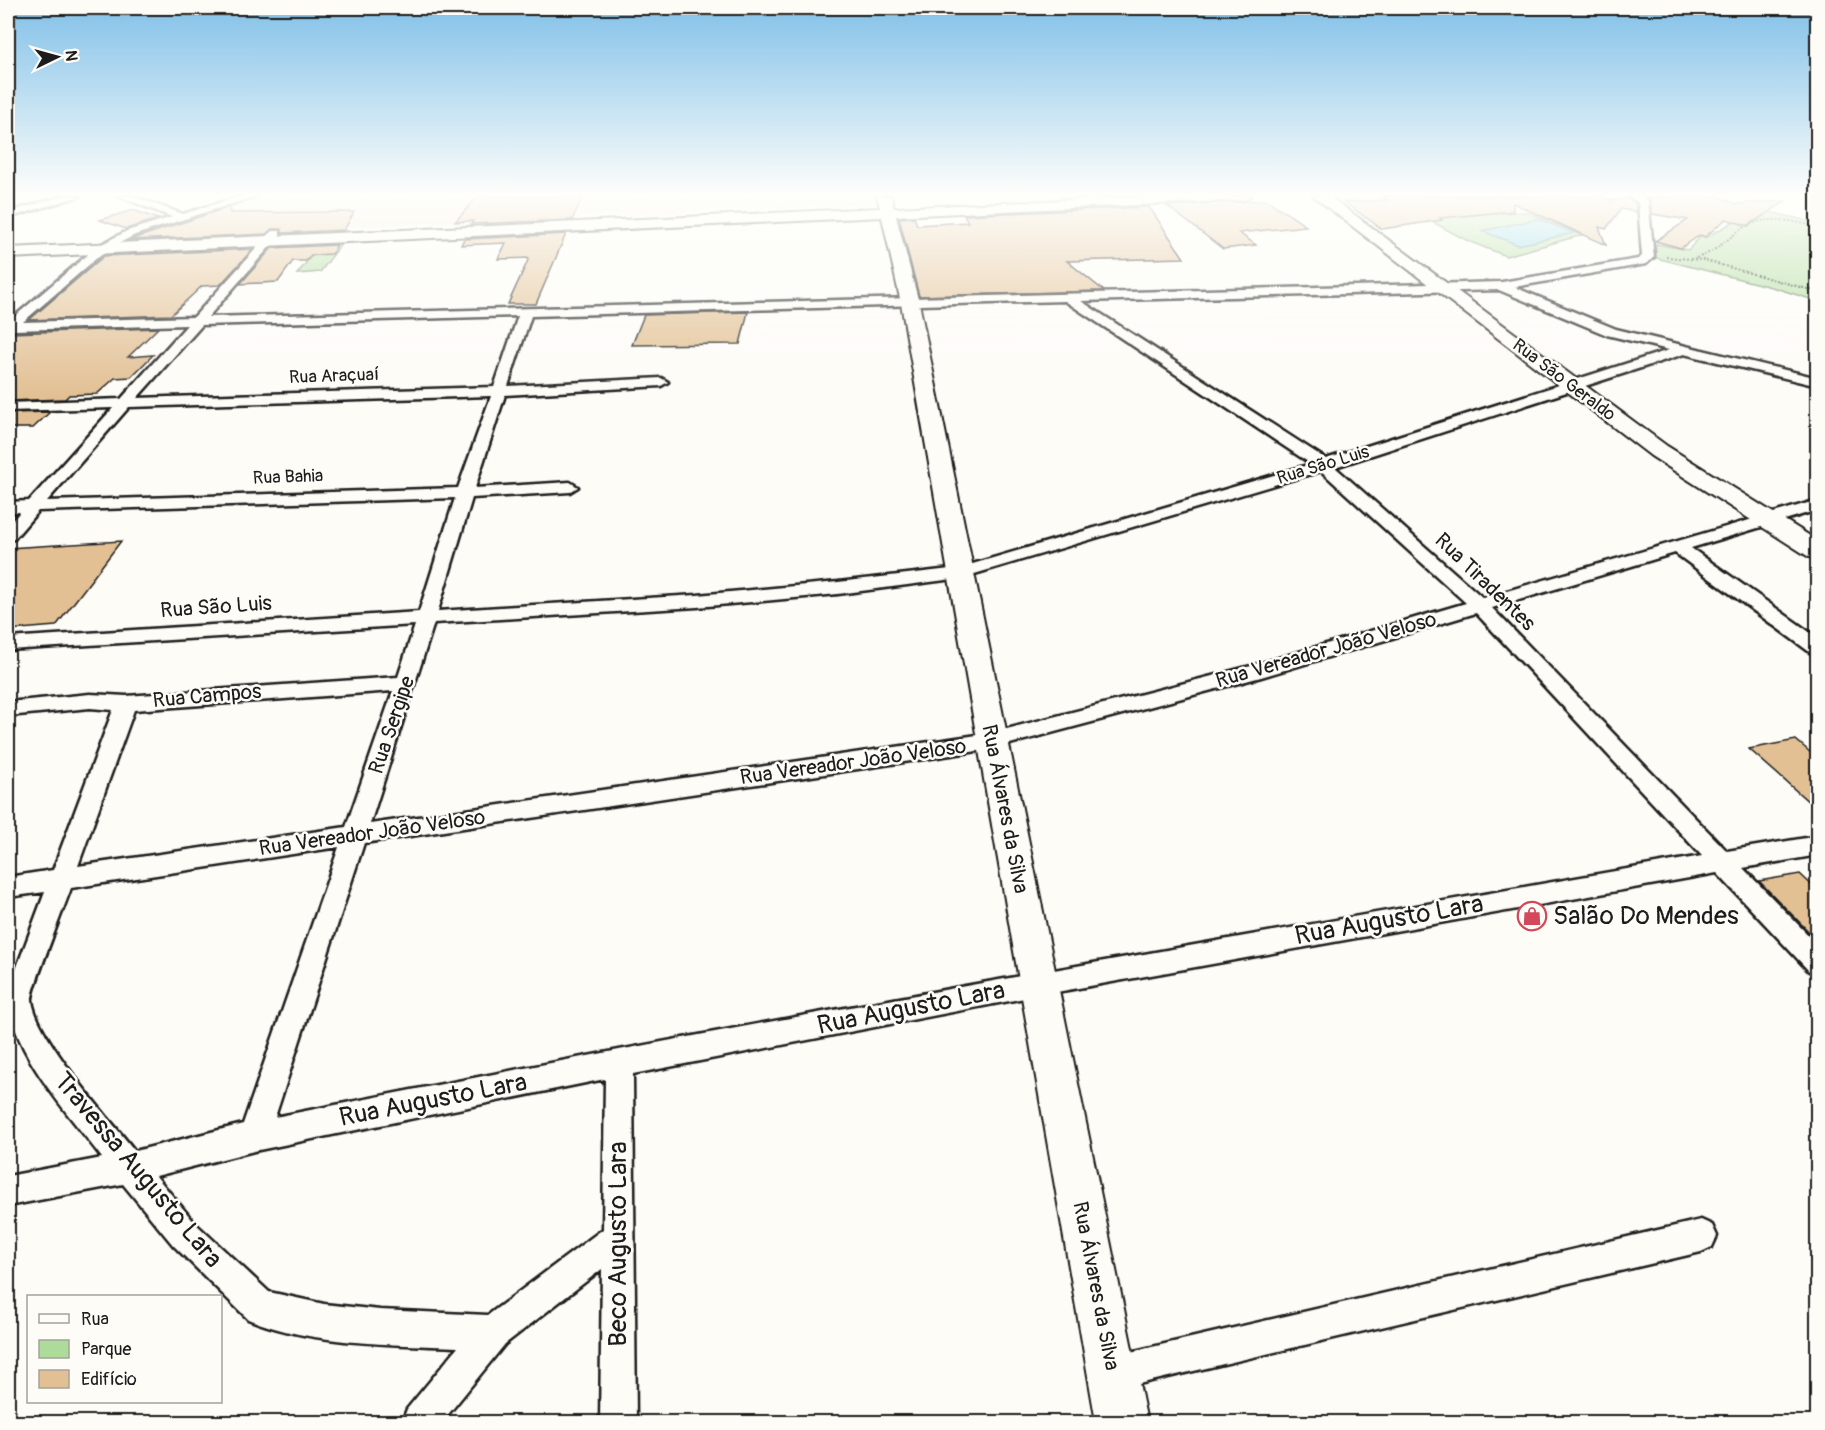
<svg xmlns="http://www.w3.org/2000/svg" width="1825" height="1430" viewBox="0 0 1825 1430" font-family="Pangolin,sans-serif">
  <rect width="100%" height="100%" fill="#fdfcf7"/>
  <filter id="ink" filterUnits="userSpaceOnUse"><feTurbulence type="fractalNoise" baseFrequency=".0167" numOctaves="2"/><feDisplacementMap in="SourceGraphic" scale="12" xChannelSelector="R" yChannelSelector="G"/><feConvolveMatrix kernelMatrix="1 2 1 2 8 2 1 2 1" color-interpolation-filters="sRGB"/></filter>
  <g filter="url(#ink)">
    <g fill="#f5ead9">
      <path d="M258,196H880L882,203L132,237L134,235Z"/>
      <path d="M1032,196H1176L1041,202L1035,201Z"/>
    </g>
    <g fill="#addb9a" stroke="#647c5b" stroke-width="1.5">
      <path d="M1428,196H1477L1502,213L1527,212L1582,235L1506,256L1468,241L1427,219L1450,209Z"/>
      <path d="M1761,210L1817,223V301L1775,288L1656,258V244L1688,250L1701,236L1707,237L1743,216Z"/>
      <path d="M346,238L320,272L297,274L316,250L299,253L309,240Z"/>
    </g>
    <path fill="#88d3e8" stroke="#5d8a96" stroke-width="1.5" d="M1538,219L1574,233L1518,245L1482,231Z"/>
    <g fill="#e2c094" stroke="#1c1c1c" stroke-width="1.5">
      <path d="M478,196H583L572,220L471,224L473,221L455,222Z"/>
      <path d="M1382,196H1603L1610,200L1628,199L1636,203V212L1621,209L1606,229L1599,227L1606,245L1513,203V211L1440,218L1442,220L1382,229L1344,202L1388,200Z"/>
      <path d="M1677,196H1718L1735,204L1786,201L1748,226L1726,219L1705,237L1700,235L1681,248L1655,241L1688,220L1652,214L1650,201L1647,198Z"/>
      <path d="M1267,200L1306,226L1239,233L1256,245L1223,249L1167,206Z"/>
      <path d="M229,207L230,213L354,212L344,230L282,233V229H272L266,234L130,240Z"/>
      <path d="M1149,207L1184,258L1067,261L1104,291L919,296L899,218L914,217L917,225L968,222L964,215Z"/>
      <path d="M133,210L158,219L126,229L100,220Z"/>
      <path d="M566,234L536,304H508L529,258L498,259L506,243L461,245L464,239Z"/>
      <path d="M337,245L332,254L311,255L306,261H293L278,282L240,284L272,248Z"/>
      <path d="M253,249L220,285L202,286L171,315L29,320L104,256Z"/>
      <path d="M748,312L740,344L632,345L644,315Z"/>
      <path d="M158,328L128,357L153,355L131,377L115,378L97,394L69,395L65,399L8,401V336L11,333Z"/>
      <path d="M50,412L33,428H8V413Z"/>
      <path d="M121,541L56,626L8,630V548Z"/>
      <path d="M1796,740L1818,759V810L1749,749Z"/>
      <path d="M1800,874L1818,891V941L1759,881Z"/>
    </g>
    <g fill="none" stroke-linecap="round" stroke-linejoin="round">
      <g stroke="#1c1c1c" stroke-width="5">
        <g id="street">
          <path d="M64,196H80L8,218V212Z"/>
          <path d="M118,196H132L183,214L241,196H256L135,235L106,250L23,322L194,317L272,231H280V235L208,317L1502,282L1638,259L1642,256L1638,202L1628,196H1641L1648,201L1654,257L1646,264L1514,287L1616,329L1818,378V386L1684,354L1335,467L1483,598L1818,500V510L1691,548L1818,638V654L1811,653L1675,553L1492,608L1727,851L1818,836V855L1743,868L1818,945V974L1809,971L1717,873L1040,995L633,1074L636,1422H600L602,1269L505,1344L442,1422H402L407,1409L458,1347C391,1344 311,1345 248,1319L173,1245L123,1184L8,1206V1176L102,1158C68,1112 8,1050 8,991L45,892L8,897V877L53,870L113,710L90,708L8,716V702L90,694L126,696L398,677L415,625L8,650V638L419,612L455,498L38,511L14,539L8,540V525L20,512H8V502L29,501L113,408L8,411V403L121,399L187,325L14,330L8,332V322L98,246L127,231L172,217ZM1499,290L1607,335L1669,350L1326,459L1081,301ZM1065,301L1311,464L959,568L838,582L697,595L438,611L472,498L570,492L578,487L570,482L475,488L505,395L661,386L668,382L661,378L508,386L531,316ZM518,316L494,387L137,398L202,325ZM491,396L458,488L47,501L129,407ZM1321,471L1466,603L1251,666L991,733L370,824L434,623L697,607L838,594L961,578ZM1476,613L1702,856C1225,939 749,1022 275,1117L364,843L991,749L1261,677ZM393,691L346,827L78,866L134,710ZM339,847L243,1124L135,1151C110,1119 36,1038 32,1000C31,990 65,905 71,888ZM605,1079L603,1229L488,1315L380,1310L324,1304L269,1292L195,1223L156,1176L254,1151Z"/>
          <path d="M1701,1220L1712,1225L1717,1236L1712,1247L1701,1252L1113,1390L1101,1385L1096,1373L1101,1361L1113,1356Z"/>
        </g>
      </g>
      <g stroke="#1c1c1c" stroke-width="4">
        <g id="secondary">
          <path d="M877,196H891L894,208L1152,196H1251L1244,200L896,216L919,303L1147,1422H1096L901,303L882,217L8,258V248L880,208Z"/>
          <path d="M1313,196H1329L1667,446L1818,541V559L1809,557L1651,456Z"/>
        </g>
      </g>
      <g stroke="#1c1c1c" stroke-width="2" stroke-dasharray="2 2" stroke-linecap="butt">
        <path d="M1666,257L1703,260L1818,292"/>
        <path d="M1696,258C1714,253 1725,241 1740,230C1764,213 1792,221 1818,227"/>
      </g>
      <use href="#street" fill="#fdfcf7" fill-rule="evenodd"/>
      <use href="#secondary" fill="#fdfcf7" fill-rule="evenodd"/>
    </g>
  </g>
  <linearGradient id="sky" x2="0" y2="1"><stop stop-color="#81c0e8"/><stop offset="0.49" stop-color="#fefefb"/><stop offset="1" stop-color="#fefefb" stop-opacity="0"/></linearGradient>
  <rect width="1825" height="396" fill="url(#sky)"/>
  <defs>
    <g id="shop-ring" transform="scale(1.5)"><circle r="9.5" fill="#fdfcf7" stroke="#d1495b" stroke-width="1.5"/><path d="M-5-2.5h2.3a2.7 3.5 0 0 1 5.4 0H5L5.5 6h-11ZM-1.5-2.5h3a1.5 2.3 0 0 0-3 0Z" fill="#d1495b"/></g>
  </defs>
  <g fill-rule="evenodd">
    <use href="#shop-ring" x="1532" y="916"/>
  </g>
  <g text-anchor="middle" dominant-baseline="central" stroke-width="5" stroke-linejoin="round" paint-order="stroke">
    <g font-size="18" fill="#1c1c1c" stroke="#fdfcf7">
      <text transform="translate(334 376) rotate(-2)">Rua Araçuaí</text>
      <text transform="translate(1564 380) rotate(37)">Rua São Geraldo</text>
      <text transform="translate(1323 465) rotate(-17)">Rua São Luis</text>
      <text transform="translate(288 477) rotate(-2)">Rua Bahia</text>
    </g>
    <g font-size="21" fill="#1c1c1c" stroke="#fdfcf7">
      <text transform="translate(1485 582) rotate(44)">Rua Tiradentes</text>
      <text transform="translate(216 607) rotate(-4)">Rua São Luis</text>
      <text transform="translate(1326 650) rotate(-16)">Rua Vereador João Veloso</text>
      <text transform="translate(207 696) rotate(-5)">Rua Campos</text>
      <text transform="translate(392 725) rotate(-71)">Rua Sergipe</text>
      <text transform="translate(853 762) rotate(-8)">Rua Vereador João Veloso</text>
      <text transform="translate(1005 809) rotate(79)">Rua Álvares da Silva</text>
      <text transform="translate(372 833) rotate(-8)">Rua Vereador João Veloso</text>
      <text transform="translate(1096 1286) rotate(79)">Rua Álvares da Silva</text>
    </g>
    <g font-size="26" fill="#1c1c1c" stroke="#fdfcf7" text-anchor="start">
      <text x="1553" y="916">Salão Do Mendes</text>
    </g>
    <g font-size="26" fill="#1c1c1c" stroke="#fdfcf7">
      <text transform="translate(1389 920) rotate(-10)">Rua Augusto Lara</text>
      <text transform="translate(911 1008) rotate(-11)">Rua Augusto Lara</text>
      <text transform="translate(433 1100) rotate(-11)">Rua Augusto Lara</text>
      <text transform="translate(138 1170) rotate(50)">Travessa Augusto Lara</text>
      <text transform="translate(618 1244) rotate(-90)">Beco Augusto Lara</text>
    </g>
  </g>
  <rect width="1825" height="1430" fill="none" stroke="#fdfcf7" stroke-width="30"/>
  <rect x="15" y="15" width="1795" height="1400" fill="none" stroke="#1c1c1c" stroke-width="2" filter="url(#ink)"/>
  <rect x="27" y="1295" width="195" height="108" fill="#fdfcf7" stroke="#a3a29f" stroke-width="1.5"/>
  <rect x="39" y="1314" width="30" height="9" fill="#fdfcf7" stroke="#a3a29f" stroke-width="1.5"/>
  <text x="81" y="1325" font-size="18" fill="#1c1c1c">Rua</text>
  <rect x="39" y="1340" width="30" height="18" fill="#addb9a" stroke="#a3a29f" stroke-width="1.5"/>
  <text x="81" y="1355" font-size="18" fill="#1c1c1c">Parque</text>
  <rect x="39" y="1370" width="30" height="18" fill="#e2c094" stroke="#a3a29f" stroke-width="1.5"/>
  <text x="81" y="1385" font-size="18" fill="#1c1c1c">Edifício</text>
  <g transform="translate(57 57) rotate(85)" stroke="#fdfcf7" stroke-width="4.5" paint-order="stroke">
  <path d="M0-4.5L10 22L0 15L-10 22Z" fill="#1c1c1c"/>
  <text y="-9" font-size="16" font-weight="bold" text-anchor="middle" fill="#1c1c1c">N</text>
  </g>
</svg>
